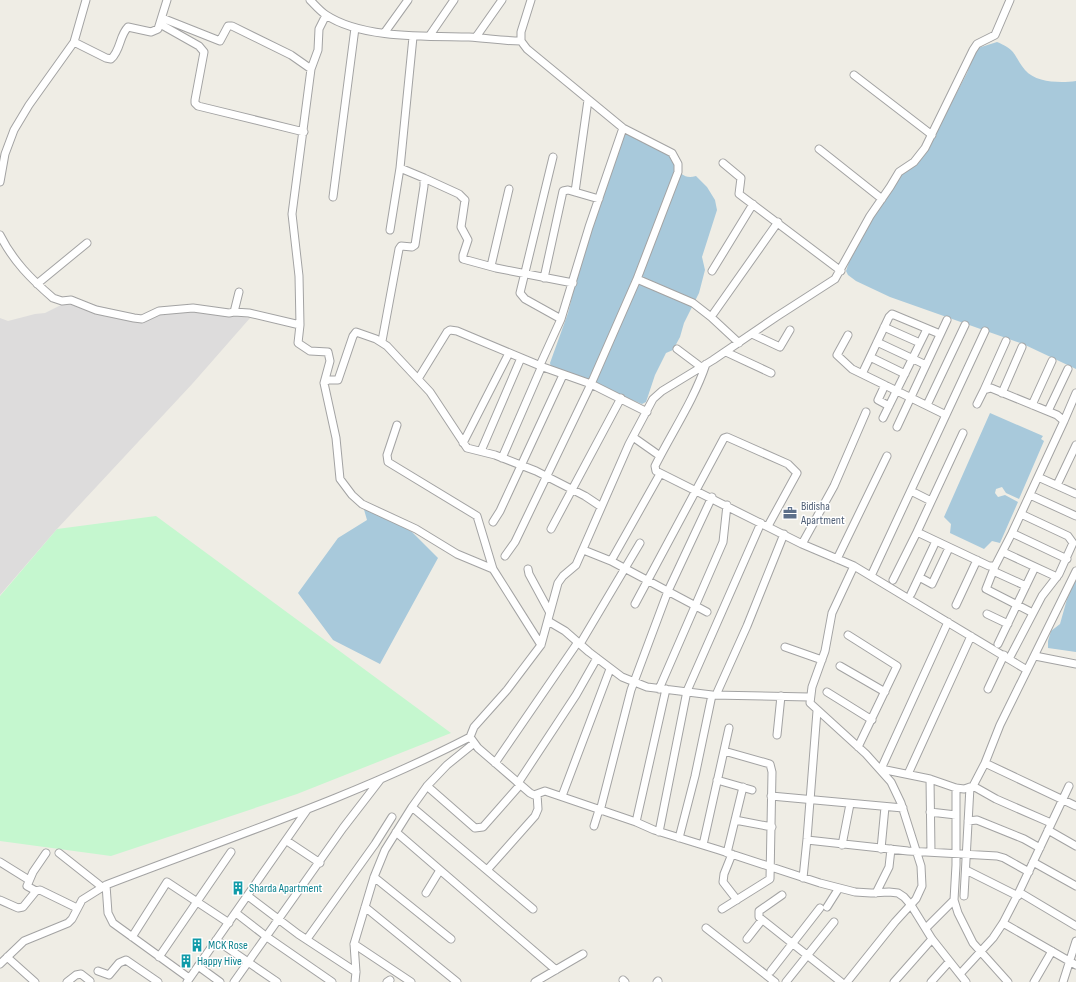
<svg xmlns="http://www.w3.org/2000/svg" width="1076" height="982" font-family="'Sofia Sans Condensed',sans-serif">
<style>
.residential{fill:#dddcdc}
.park{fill:#c5f7cf}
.water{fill:#a8c9db}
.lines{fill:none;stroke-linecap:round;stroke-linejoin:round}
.minor-casing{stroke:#a3a3a3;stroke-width:9}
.minor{stroke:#fff;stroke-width:7}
.labels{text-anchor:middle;stroke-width:3;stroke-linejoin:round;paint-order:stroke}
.service-label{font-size:12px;fill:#4e5e75;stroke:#fff;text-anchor:start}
.culture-label{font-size:12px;fill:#0d838f;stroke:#fff;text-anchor:start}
</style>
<rect width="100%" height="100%" fill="#efede5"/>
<path class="residential" d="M73 299 142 317 185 311 211 312 250 318 193 383 57 529 0 595V318L8 321 35 314 45 313Z"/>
<path class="park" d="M156 516 451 733 297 794 111 856 0 841V596L57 529Z"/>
<path class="water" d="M997 42C1017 50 1013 55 1025 70 1036 83 1061 83 1076 81V369L1023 344 890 297 856 281 848 275 846 271 850 259 869 223 899 176 919 162 935 134 967 73 974 53 978 48Z
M626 131C639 138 655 144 668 153 677 160 677 182 696 176L707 187 715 200 717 210 702 257 705 270 699 293 684 323 680 337 673 350 666 353 655 375 646 402 642 404 551 367 550 363 568 313 581 260Z
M990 413 1043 436 1041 439 1044 441 1019 499 1006 493 1002 487 996 489 995 493 998 497 1005 495 1018 502 1000 543 992 541 984 549 950 533 951 524 944 517Z
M366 505 412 532 438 558 380 664 333 640 298 593 338 538 367 520 363 506Z
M1076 579V652L1048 648V641L1051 631 1060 624 1067 599Z"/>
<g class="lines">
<g class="minor-casing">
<path id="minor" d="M310 0C315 5 320 11 326 15 362 39 427 36 469 37 487 38 502 41 521 41
M162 18 220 41 228 26H232L291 55 311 69 292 214 299 276 300 325 298 343 310 351 328 352 330 361 324 383
M160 24 199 46 204 52 195 100V103L198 106 304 132
M385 32 408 0
M430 35 454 0
M476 37 502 0
M74 42 106 58 111 59C121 50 119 36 128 27L151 32 158 29 167 0
M311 69 318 50 319 29 326 15
M854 75 932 135
M819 149 882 199
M553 157 520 293 525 299 561 319
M723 163 741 178 739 194 841 271
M424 178 459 194 465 200 461 227 468 240 463 255V259L496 268 573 283
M0 182 5 154 14 130 29 105 74 42 86 0
M575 192 588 100
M333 197 355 28
M390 230 400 168 413 37
M0 235C13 261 31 279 53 298L62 301 71 300 96 310 134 318 142 319 159 311 193 308 229 313 234 312 239 292
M491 266 509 189
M712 271 753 204
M544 278 563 191 568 190 599 199
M637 279 693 303 711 317 739 343
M37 284 87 243
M234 312 249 313 300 325
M711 317 778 222
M884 327 920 343
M752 334 780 347 790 330
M848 335 837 355 852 369 946 415
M382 341 399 249 401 246 412 247 415 245 424 186V178L400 168
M877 342 926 365
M677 349 701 367
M726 352 771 373
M870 357 905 374
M706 364C694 400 672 432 655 466L656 471 802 544 854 566 1027 670
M540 365 561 319 589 227 623 128
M862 374 889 317 892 314 940 334
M418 379 447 332 450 330 457 331 543 367
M885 385 878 400 889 406
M984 390 1006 341
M1002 393 1022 347
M927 405 965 325
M1032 405 1052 361
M1048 411 1068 369
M883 418 927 329
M1064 421 1076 393
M397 425 387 455 388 462 477 516 493 569 541 645
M897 427 947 320
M963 433 917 532 989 566H995L1012 533 1064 421 1057 415 991 388 984 390 977 404
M633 437 660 456
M463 443 509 353
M481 451 521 358
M502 458 541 368 543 367 591 384 647 412
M1038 477 1076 494
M1057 485 1076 445
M911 491 931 501
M1030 495 1076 516
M493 522 500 511 563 375
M551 529 621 398
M1012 533 1067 559
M802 544 834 486 866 412
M586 551 611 561 707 612
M1003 552 1057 577
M505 556 515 542 591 384 637 279 678 172V164L672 153 623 128 527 49 521 41V32L531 0
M837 559 887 456
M611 561 660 474
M995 566 986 589 1033 613
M493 569 457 554 416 529 362 504 352 495 340 479 336 438 324 383 328 380H338L353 336 356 332 376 339 387 346 430 392 467 448 495 455 536 471 585 496 600 506
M528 569 529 574 549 611
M993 571 1026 586
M871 576 985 331
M919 577 932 584 949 548
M893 580 917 532
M911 594 936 541
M635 604 724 438 727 437 788 464 797 473 768 526
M956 605 977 560
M987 614 1008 624
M548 621 565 631 589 652 622 677 647 687 712 695 809 697
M948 622 881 769 930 779 956 788 964 789 973 786 985 763 1000 725 1076 571
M848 635 897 666 858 747
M580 644 640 543
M998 644 1035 567
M785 647 822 660
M1035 656 1076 664
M1009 659 1042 596 1059 574 1073 543 1068 536 1021 514
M840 666 885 692
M659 689 723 542 727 505
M988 689 1004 655
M827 692 872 720
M716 695 747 626 784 534
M777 735 781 696
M495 763 578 642
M985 763 1076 806
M908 774 971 636
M930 779 931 852
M717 780 752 790
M518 783 576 695 597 658
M427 786 475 828 483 827 520 785
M973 786 996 799 1051 823
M956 788V865L954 900 958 913 973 943 1008 982
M562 796 610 669
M771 796 903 808
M412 807 533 909
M600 811 631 690 668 591 712 497
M930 812 956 815
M735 820 772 827
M968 821 977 820 1024 839 1040 848
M636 822 666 689
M594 826 599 810
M1048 830 1076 846
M396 832 556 970
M659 832 687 691 761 523
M679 838 695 776 712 695
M807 840 908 851 997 856 1004 858 1029 872
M287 841 320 863
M703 845 729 728
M842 845 850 804
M881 849 885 807
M59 853 102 887
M727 853 743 787
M732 854 724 874 723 882 737 900
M0 862 29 880
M1033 862 1076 886
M487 870 535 816 538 809 537 794
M966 870 1018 896
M374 877 451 939
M803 878 807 839 817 711
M106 885 108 913 113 923 189 978
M36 891 27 886 33 872 46 853
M1019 892 1076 926
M426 893 440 870
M876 893 889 867 891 849
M782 895 759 911V917L841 982
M248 896 298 934 356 972
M964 896 970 787
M0 900 18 908 23 907 36 891 40 890 77 908
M365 907 457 982
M827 907 839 888
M722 909 770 879 772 772 770 764 724 751
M236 913 267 937 332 982
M1003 923 1076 965
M706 928 775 982
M926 928 954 900
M132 937 167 882 229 923
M307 939 375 844 392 817
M747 939 762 920
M216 940 277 982
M354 944 411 982
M7 957 35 982
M159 957 231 852
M0 964 24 941 68 923 72 919 82 900 106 885C228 838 354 797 470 737
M198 966 220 982
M98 971 109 975 119 963 126 960 158 982
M771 971 820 908
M960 974 993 938 1003 923 1019 892 1069 786
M623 980 625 982
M67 982 76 975 81 974 90 981
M187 982 307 810
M234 982 343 828 380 780
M355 982 356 972 354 944 374 877 385 850 412 807 427 786 447 765 473 744
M387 982 390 980
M535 982 583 954
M657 982 658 981
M786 982 834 922
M847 982 895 922 916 899 922 886 921 866 901 803 891 782 866 754 810 703 812 687 825 651 832 613 854 566
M894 982 932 939
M931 982 949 962
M966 982 932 939 911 905 904 897 898 893 889 892 871 893 855 892 820 883 719 850 654 830 636 822 545 791 534 795 530 793 478 748 470 737 474 727 507 690 541 645 558 583 563 576 576 565 629 444 653 399 662 391 713 360 776 317 835 279 870 216 890 187 899 172 914 162 925 148 973 50 977 44 995 35 1010 0
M1034 982 1052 951
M1063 982 1076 941"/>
</g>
<use href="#minor" class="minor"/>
</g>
<defs>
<g id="office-bare" transform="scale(1.08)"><path d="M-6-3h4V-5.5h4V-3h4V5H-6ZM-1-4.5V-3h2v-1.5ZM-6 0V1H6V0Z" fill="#5c6f8a" stroke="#fff" stroke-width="2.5" paint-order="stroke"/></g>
<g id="building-bare" transform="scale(1.08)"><path d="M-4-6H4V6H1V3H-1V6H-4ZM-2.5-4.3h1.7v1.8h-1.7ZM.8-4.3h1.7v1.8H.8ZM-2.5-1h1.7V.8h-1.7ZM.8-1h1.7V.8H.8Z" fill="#0f9aa8" stroke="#fff" stroke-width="2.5" paint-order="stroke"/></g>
</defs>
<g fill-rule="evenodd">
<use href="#office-bare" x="790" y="513"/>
<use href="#building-bare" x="238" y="888"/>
<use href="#building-bare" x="197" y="945"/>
<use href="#building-bare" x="186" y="961"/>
</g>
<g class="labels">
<g class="service-label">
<text x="801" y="510">Bidisha<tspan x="801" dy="14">Apartment</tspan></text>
</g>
<g class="culture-label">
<text x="249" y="892">Sharda Apartment</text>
<text x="208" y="949">MCK Rose</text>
<text x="197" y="965">Happy Hive</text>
</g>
</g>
</svg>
